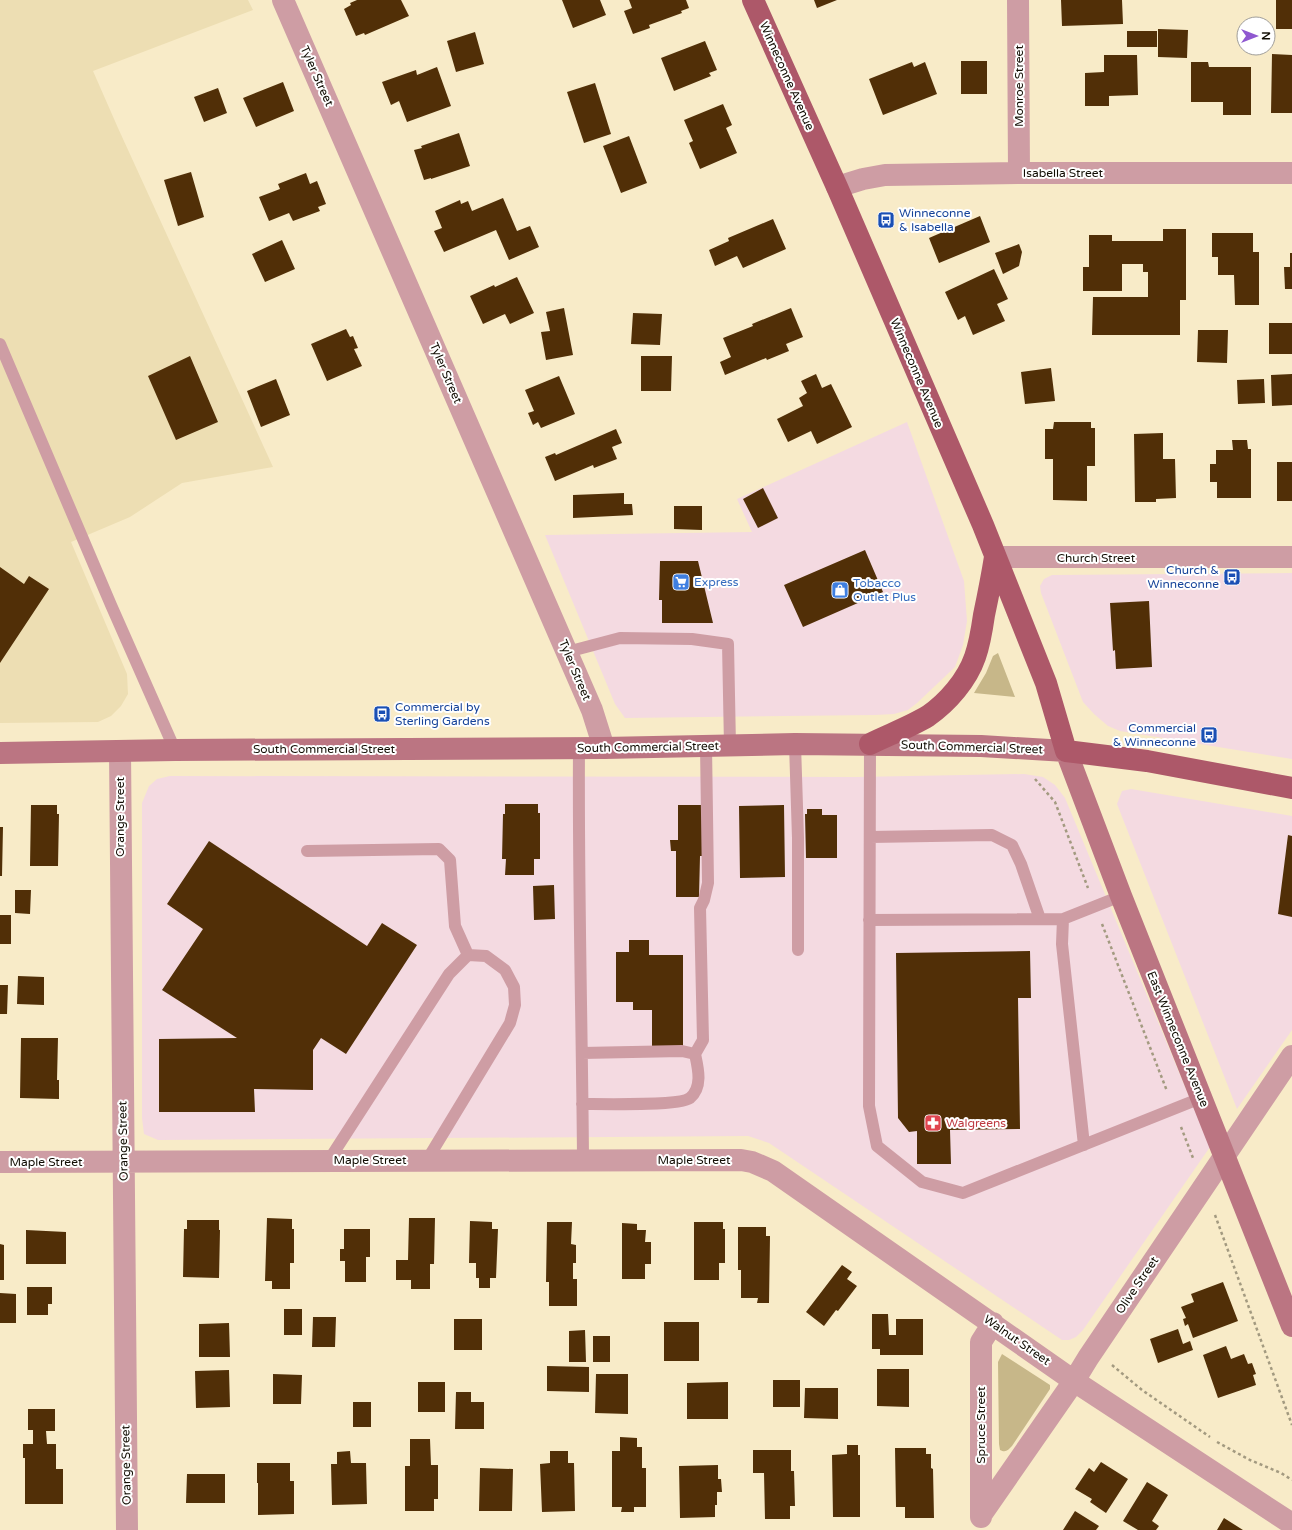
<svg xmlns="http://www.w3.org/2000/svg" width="1292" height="1530" font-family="'Varela Round',sans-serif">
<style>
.commercial{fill:#f4dae1}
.built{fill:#eddeb3}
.green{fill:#c7b789}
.building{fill:#512f07}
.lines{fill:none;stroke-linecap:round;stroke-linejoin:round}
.path{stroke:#a39a80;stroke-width:2.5;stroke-dasharray:3 3;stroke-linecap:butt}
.service{stroke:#ce9da4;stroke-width:12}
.minor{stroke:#ce9da4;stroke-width:22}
.tertiary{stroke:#ce9da4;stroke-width:22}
.secondary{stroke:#bb7582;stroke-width:22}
.primary{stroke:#ad5869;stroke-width:22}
.labels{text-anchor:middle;stroke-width:4;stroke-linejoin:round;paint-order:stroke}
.street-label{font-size:12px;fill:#110d03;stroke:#fff}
.transit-label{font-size:12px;fill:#164399;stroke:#fff;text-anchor:start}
.shop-label{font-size:12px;fill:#366cbe;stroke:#fff;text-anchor:start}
.health-label{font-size:12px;fill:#be3a42;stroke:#fff;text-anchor:start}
</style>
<rect width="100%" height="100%" fill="#f8ebc8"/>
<path class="commercial" d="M907 422 964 581 967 621 963 645 955 667 917 703 908 710 894 714 875 715 625 718 615 704 545 535 752 532 737 499Z
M1292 573V759L1120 731 1108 726 1094 714 1083 702 1041 593 1040 586 1044 579 1052 575Z
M1024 774 1043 777 1055 785 1065 798 1210 1147 1083 1330 1076 1337 1069 1340H1062L769 1143 748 1136 158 1140 144 1134 142 1118V803L149 786 157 779 170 776 856 777Z
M1131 789 1292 816V1030L1237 1109 1117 804 1122 791Z"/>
<path class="built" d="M0 0H248L253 10 93 71 118 128 273 467 182 483 130 517 71 542 127 674 128 694 121 706 111 716 98 722 0 723Z"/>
<path class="green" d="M998 653 1015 697 974 693 986 673 993 656Z
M1002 1354 1050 1385V1389L1012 1446C1008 1450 1006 1453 1000 1450L999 1444 998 1362Z"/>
<path class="building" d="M357 0H401L409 16 365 35 364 33 356 36 344 9 351 5 350 3Z
M562 0H600L606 15 573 28Z
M629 0H686L689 8 681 11 682 13 649 25 650 28 633 34 624 11 632 8Z
M814 0H837L817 8Z
M1061 0H1122L1123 24 1062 26Z
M1276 0H1292V29H1276Z
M1158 29 1188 30 1187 58 1158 57Z
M1127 31H1157V47H1127Z
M475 32 484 64 456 72 447 41Z
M705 41 717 70 709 73 711 76 674 91 661 58Z
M1272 54 1292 55V113H1271Z
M1104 55H1137L1138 95 1109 96V106H1085V73L1104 72Z
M961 61H987V94H961Z
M912 62 914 67 925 62 937 94 883 115 869 79Z
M1191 62H1208L1209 67H1251V115H1223V102H1191Z
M437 67 451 106 407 122 399 101 391 105 382 82 416 70 417 75Z
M283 82 294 111 256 127 243 98Z
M595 83 611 134 584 143 567 92Z
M218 88 227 113 204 122 194 97Z
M723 104 732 125 726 128 737 153 700 169 689 143 693 141 684 120Z
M459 133 470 166 431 179V178L424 180 414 150 422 148 421 146Z
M629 136 647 183 621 193 603 146Z
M191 172 204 217 178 226 164 180Z
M306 173 310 184 317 181 326 204 318 207 320 211 293 221 289 213 269 221 259 197 280 189 278 184Z
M503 198 517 231 530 226 539 247 509 260 496 230 444 252 434 231 442 228 435 211 460 200 461 204 468 201 472 211Z
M980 216 990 242 939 263 929 238Z
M773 219 786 249 743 268 737 256 715 266 709 250 729 241 728 238Z
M1163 229H1186V300H1180V335H1092L1093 297H1148V272H1143V264H1122V291H1083V267H1089V235H1112V241H1163Z
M1212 233H1253V252H1259V305H1235L1234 275H1218V257H1212Z
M282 240 295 269 265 282 252 254Z
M1019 244 1022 252 1019 266 1003 274 995 253Z
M1290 253H1292V289H1285L1284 267H1290Z
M994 269 1008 299 997 304 1005 321 973 335 965 316 958 320 945 292Z
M517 277 534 313 510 324 505 314 483 324 470 296 494 285 495 287Z
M564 308 573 355 546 360 541 332 550 331 546 312Z
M791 308 803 337 786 344 789 351 767 360 766 358 725 375 720 362 731 357 723 338 753 326 752 324Z
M633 313 662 314 660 345 631 344Z
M1269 323H1292V354H1269Z
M346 329 350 337 353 336 358 348 354 349 362 366 327 381 311 344Z
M1198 330H1228L1227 363 1197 362Z
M190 356 218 422 176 440 148 376Z
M641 356H672L671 391H641Z
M1051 368 1055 401 1025 404 1021 372Z
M816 374 822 388 831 384 852 427 817 444 811 431 788 442 777 419 803 406 799 398 807 393 801 381Z
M1292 374V405L1272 406 1271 375Z
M559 376 575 414 541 428 538 422 533 425 528 413 534 411 525 390Z
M276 379 290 415 261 427 247 391Z
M1264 379 1265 403 1238 404 1237 380Z
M1054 422H1091V428H1095V466H1087V501L1053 500V459H1045V429H1053Z
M616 429 622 443 612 447 617 459 594 468 593 465 555 481 545 457 555 453 556 455Z
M1163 433V459H1175L1176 498 1156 499V502H1135L1134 434Z
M1232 440H1247L1248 449H1251V498H1217V482H1210V464H1216V450H1233Z
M1277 462H1292V501H1277Z
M763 488 778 518 758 528 743 499Z
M624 493V504H632L633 515 573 518V495Z
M674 506H702V530L674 529Z
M865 550 883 592 803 627 784 585Z
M660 561H698L713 623H662V600H659Z
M0 567 24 584 29 576 49 589 0 663Z
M1149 601 1152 667 1116 669 1115 650 1113 651 1110 603Z
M505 804H538V813H540V859H534V875H505L506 859H502L503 814H505Z
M31 805H57V814H59L58 866H30Z
M678 805H703L705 856H700L699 897H676V851H671L670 840H678Z
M784 805 785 877 740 878 739 806Z
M807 809H822V815H837V858H806L805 814H807Z
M0 827H3L2 876H0Z
M1288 835 1292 836V917L1278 914Z
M209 841 367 946 382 923 417 945 346 1054 321 1038 313 1050V1090L254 1089 255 1112H159V1039L237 1038 162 990 203 929 167 904Z
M554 885 555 919 534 920 533 886Z
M15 890H31L30 914 15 913Z
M0 915H11V944H0Z
M629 940H649V955H683V1046H652V1010H633V1002H616V952H629Z
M1030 951 1031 998H1018L1020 1129 950 1130 951 1164H917V1131L909 1132 898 1118 896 953Z
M18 976 44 977V1005L17 1004Z
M0 985H8L7 1014H0Z
M21 1038H58L57 1080H59V1099L20 1098Z
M267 1218 292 1219V1229H294V1263H290V1289H272V1281H265Z
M409 1218H435L434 1264H430V1289H411V1280H396V1260H408Z
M187 1220H219V1230H220L219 1278 183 1277 184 1229H187Z
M470 1221 492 1222V1229H498L496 1278H490V1288H479V1278H476V1263H469Z
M547 1222H572L571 1244 576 1245V1263H573V1279H577V1306H549V1282H546Z
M694 1222H723V1229H725V1263H719V1280H694Z
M622 1223 637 1224V1230H646L645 1242H651V1264H645V1279H622Z
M738 1227H766V1236H770L769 1303H757L758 1298H741V1270H738Z
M344 1229H370V1257H366V1282H345V1261H340V1249H344Z
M26 1230 66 1232V1264H26Z
M0 1244 4 1245V1280H0Z
M842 1265 852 1272 847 1279 857 1286 838 1311 836 1310 824 1326 806 1312Z
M1223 1282 1238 1321 1193 1338 1188 1324 1185 1326 1183 1319 1186 1318 1181 1307 1194 1302 1191 1294Z
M27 1287H52V1304H48V1315H27Z
M0 1293 16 1294V1323H0Z
M284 1309H302V1335H284Z
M872 1314H888L889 1335H896V1319H923V1355H880V1349H872Z
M313 1317H336L335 1347H312Z
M454 1319H482V1350H454Z
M664 1322H699V1361H664Z
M229 1323 230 1357H199V1324Z
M1178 1329 1183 1344 1190 1341 1193 1350 1158 1363 1150 1339Z
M585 1330 586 1362H569V1331Z
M593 1336H610V1362H593Z
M1226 1346 1231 1359 1244 1354 1248 1364 1252 1363 1256 1374 1253 1375 1256 1385 1218 1398 1203 1355Z
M547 1366 589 1367V1392L547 1391Z
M877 1369H909V1407L877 1406Z
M229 1370 230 1407 196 1408 195 1371Z
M273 1374 302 1375 301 1404H273Z
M596 1374H628V1414L595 1413Z
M773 1380H800V1407H773Z
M418 1382H445V1412H418Z
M728 1382V1419H687V1383Z
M805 1388H838V1419L804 1418Z
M456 1392H471V1402H484V1429H455Z
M353 1402H371V1427H353Z
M28 1409H55V1431H46L47 1444H56V1469H63V1504H25V1458H23V1444H33V1430H28Z
M620 1437 637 1438V1447H642V1468H646V1507H634V1512H621L622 1507H612V1451H620Z
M410 1439H430L431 1465H438V1499H434V1511H405V1466H410Z
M847 1445H858V1455H860V1517H833L832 1455 847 1454Z
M895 1448H926V1454H931V1468L933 1469 934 1518H905V1507H896Z
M753 1450H791V1471H794L795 1506H790V1519H765L764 1473H753Z
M350 1451 351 1463H366L367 1504 332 1505 331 1464H337V1452Z
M550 1451H568V1463H574L575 1511 542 1512 540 1464 550 1463Z
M1101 1462 1128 1479 1106 1513 1090 1502 1092 1499 1075 1489 1089 1468 1094 1472Z
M257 1463H290V1481H294V1514L258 1515V1483H257Z
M718 1465V1479H721L722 1492H717V1505H715V1517L680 1518 679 1466Z
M480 1468 513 1469 512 1511H479Z
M187 1474H225V1503H186Z
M1147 1482 1168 1495 1152 1521 1159 1526 1156 1530H1138L1123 1521Z
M1075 1511 1099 1526 1096 1530H1063Z
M1224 1518 1243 1530H1217Z"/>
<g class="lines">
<path class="path" d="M1035 779 1055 802 1088 888
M1102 924 1167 1091
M1181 1127 1193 1158
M1215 1215 1292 1425
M1112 1365 1142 1390 1210 1437
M1217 1442 1250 1460 1281 1473 1292 1480"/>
<path class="service" d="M0 344 111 605 175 750
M567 652 620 638 692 639 728 644 730 746
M795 744 798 838V950
M870 744 869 1106 877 1146 922 1182 963 1193 1201 1098
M579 748C578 885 582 1022 583 1159
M870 837 992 835 1012 845 1021 864 1040 919
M307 851 439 849 450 860 455 926 468 955
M869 920 1063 919
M582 1053 682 1051 695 1054C698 1068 703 1087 690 1098 680 1106 600 1104 582 1104
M695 1054 703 1040 700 908 704 900 708 883 706 746
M1084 1145 1062 944 1063 919 1121 896
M329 1160 449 974 468 955 486 956 505 970 514 987 515 1005 510 1023 427 1160"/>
<path class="minor" d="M283 0 592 710 604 748
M1018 0 1019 173
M837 187 863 179 885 175 1019 173H1292
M120 751 127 1530
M0 1162 741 1160 752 1162 773 1171 1074 1381 1292 1524
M981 1515 1074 1381 1088 1358 1292 1056
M981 1517V1342L993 1323"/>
<path class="tertiary" d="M995 557H1292"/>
<path class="secondary" d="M0 753 175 750 604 748 795 744 981 746 1066 751 1121 896 1292 1326"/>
<path class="primary" d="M753 0 837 187 983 525 1046 683 1066 751 1147 761 1292 788
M870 744C888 735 910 727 928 716 948 702 967 680 975 657 980 643 982 629 984 615 988 596 992 576 995 557"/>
</g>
<defs>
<g id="bus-square" transform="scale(0.9)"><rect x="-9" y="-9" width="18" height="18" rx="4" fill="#1a4fb4" stroke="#fff"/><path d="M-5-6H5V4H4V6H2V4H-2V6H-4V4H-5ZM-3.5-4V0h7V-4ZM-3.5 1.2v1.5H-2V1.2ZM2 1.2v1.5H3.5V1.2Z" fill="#fff"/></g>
<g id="supermarket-square" transform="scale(0.9)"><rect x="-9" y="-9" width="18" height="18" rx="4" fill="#3f7fe0" stroke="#fff"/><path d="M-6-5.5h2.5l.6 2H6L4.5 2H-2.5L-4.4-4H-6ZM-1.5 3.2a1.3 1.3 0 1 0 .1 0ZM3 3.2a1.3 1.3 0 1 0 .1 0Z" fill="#fff"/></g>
<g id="shop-square" transform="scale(0.9)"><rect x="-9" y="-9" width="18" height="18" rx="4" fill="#3f7fe0" stroke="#fff"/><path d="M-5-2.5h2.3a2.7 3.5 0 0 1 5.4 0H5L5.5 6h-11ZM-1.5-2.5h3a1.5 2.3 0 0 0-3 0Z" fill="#fff"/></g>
<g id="pharmacy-square" transform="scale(0.9)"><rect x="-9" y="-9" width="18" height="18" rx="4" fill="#e0444e" stroke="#fff"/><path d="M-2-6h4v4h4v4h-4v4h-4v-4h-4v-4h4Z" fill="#fff"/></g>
</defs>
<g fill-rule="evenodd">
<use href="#bus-square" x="886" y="220"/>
<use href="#bus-square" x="1232" y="577"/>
<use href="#supermarket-square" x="681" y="582"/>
<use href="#shop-square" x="840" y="590"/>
<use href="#bus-square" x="382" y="714"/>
<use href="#bus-square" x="1209" y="735"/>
<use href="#pharmacy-square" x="933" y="1123"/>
</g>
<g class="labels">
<g class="street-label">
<text transform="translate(317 76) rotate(66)" y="4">Tyler Street</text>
<text transform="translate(787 76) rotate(66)" y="4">Winneconne Avenue</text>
<text transform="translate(1019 86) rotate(-90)" y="4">Monroe Street</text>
<text x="1063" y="177">Isabella Street</text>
<text transform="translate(446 373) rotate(67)" y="4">Tyler Street</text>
<text transform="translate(917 373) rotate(67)" y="4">Winneconne Avenue</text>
<text x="1096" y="562">Church Street</text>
<text transform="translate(575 670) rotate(67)" y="4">Tyler Street</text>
<text transform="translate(648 747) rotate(-1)" y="4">South Commercial Street</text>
<text transform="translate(972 747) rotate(2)" y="4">South Commercial Street</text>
<text x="324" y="753">South Commercial Street</text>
<text transform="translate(120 817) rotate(-90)" y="4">Orange Street</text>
<text transform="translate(1178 1039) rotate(68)" y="4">East Winneconne Avenue</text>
<text transform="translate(123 1141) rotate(-91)" y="4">Orange Street</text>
<text x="370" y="1164">Maple Street</text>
<text x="694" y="1164">Maple Street</text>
<text x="46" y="1166">Maple Street</text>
<text transform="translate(1137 1285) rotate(-56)" y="4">Olive Street</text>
<text transform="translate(1017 1340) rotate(35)" y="4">Walnut Street</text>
<text transform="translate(981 1425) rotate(-90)" y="4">Spruce Street</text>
<text transform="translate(126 1465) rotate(-91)" y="4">Orange Street</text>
</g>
<g class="transit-label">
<text x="899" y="217">Winneconne<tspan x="899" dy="14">&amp; Isabella</tspan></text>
<text x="1219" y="574" text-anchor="end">Church &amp;<tspan x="1219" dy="14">Winneconne</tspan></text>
<text x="395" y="711">Commercial by<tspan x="395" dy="14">Sterling Gardens</tspan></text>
<text x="1196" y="732" text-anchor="end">Commercial<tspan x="1196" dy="14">&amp; Winneconne</tspan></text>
</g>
<g class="shop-label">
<text x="694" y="586">Express</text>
<text x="853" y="587">Tobacco<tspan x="853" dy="14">Outlet Plus</tspan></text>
</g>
<g class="health-label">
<text x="946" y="1127">Walgreens</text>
</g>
</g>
<g transform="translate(1256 36) rotate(90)"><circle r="19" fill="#ffffff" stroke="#a09e9a"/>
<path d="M0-3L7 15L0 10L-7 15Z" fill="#8f58d0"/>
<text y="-6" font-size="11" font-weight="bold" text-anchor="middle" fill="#110d03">N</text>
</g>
</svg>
